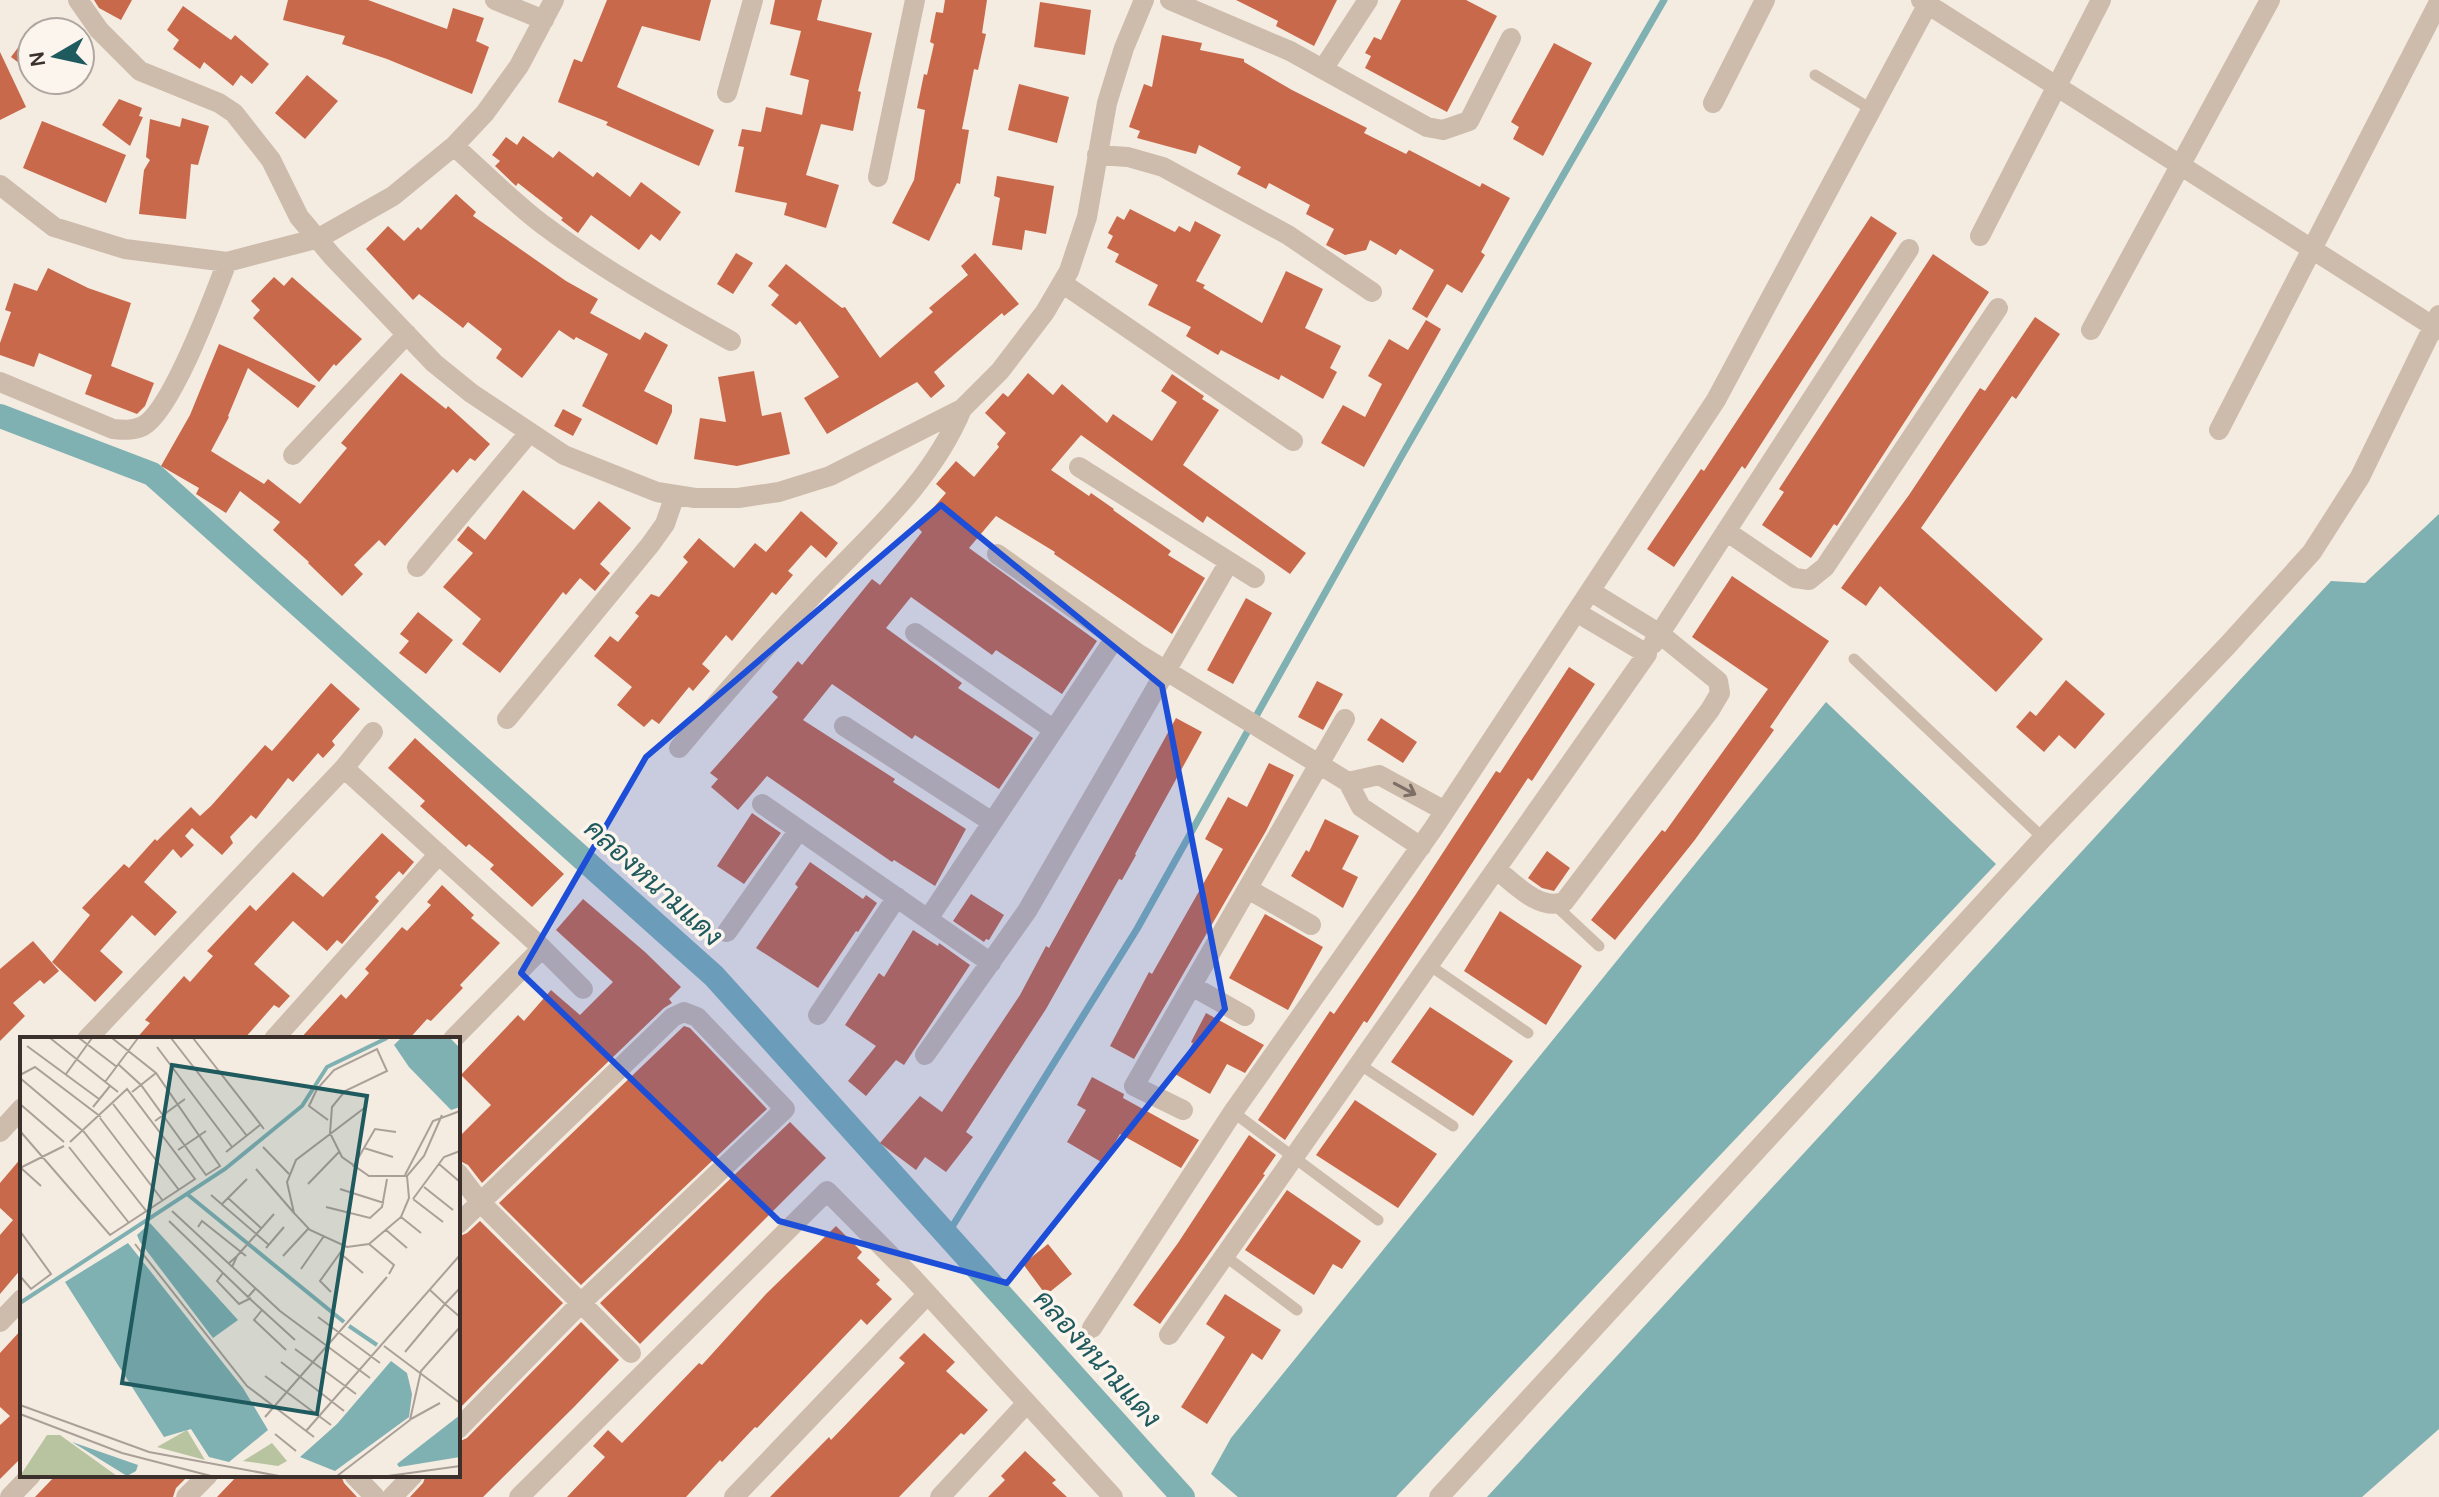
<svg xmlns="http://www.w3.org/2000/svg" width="2439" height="1497" font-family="Karla,Sarabun,sans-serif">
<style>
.water{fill:#7fb0b2}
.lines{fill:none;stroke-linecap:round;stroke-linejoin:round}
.stream{stroke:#7fb0b2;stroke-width:7}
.canal{stroke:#7fb0b2;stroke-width:24}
.building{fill:#c8694b}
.service{stroke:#cdbbac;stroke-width:11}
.minor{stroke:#cdbbac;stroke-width:20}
.oneway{stroke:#7d6f65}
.marked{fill:#1d4ed8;fill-opacity:0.2;stroke:#1d4ed8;stroke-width:6;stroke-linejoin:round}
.labels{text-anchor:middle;stroke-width:7;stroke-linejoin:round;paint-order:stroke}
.water-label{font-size:28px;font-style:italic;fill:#1f5a5e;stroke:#fbf5ee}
.inset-river{fill:none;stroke:#7fb0b2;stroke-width:4}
.inset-road{fill:none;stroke:#aaa098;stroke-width:2}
.view{fill:#1f5a5e;fill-opacity:0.15;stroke:#1f5a5e;stroke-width:4}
.inset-edge{fill:none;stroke:#3b302b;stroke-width:4}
</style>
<rect width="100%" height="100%" fill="#f4ebe1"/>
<path class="water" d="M2439 514V1429L2362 1497H1487L2331 581 2365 583Z
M1826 702 1996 864 1396 1497H1238L1211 1474 1231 1438Z"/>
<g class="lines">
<path class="stream" d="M947 1235 1137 929 1401 457 1664 0"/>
<path class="canal" d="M0 416 152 474 714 976 1183 1497"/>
</g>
<path class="building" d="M94 0H132L121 20 99 8Z
M288 0H368L447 29 453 8 484 18 476 41 489 47 472 94 387 59 342 44 345 36 283 20Z
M607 0H711L700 41 642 26 617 87 714 130 699 166 606 125 608 122 558 102 574 59 582 62Z
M775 0H822L817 20 872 33 858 91 861 92 853 131 821 124 806 175 839 185 826 228 784 215 787 203 735 192 744 147 738 146 742 129 761 132 766 107 802 115 809 80 790 75 801 31 770 24Z
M945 0H987L982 33 986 34 978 70 974 69 962 129 969 130 960 184 957 183 929 241 892 223 914 180 925 110 917 108 924 74 927 75 934 44 930 42 936 12 943 13Z
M1236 0H1337L1314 46 1276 26 1278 21Z
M1401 0H1466L1497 16 1447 112 1365 68 1371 56 1365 53 1374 37 1381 40Z
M1040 2 1091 10 1085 55 1034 47Z
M183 6 231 40 235 35 269 64 252 84 241 75 233 86 204 62 200 69 173 49 179 40 167 30Z
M32 29V73L11 57Z
M1162 35 1202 43 1200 50 1244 59V62L1292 90 1367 128 1364 133 1406 154 1409 150 1480 187 1482 183 1510 198 1481 252 1485 255 1462 293 1447 284 1427 318 1412 309 1434 270 1400 249 1396 255 1370 240 1366 250 1345 255 1326 245 1334 229 1306 214 1310 205 1269 183 1266 189 1237 174 1241 167 1199 145 1196 154 1137 138 1140 131 1129 127 1144 84 1152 87Z
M1554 43 1592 63 1543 156 1513 139 1519 127 1511 122Z
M0 52 26 107 0 120Z
M307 75 338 101 305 139 275 113Z
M1019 84 1069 97 1057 143 1008 130Z
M119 99 142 108 139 116 143 117 130 146 102 125Z
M182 118 209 126 198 165 191 164 186 219 139 214 144 170 150 160 146 157 150 119 180 127Z
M42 121 126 155 106 203 23 168Z
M523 136 553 158 559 151 593 177 597 172 630 197 641 182 681 212 660 241 651 234 639 250 591 215 578 233 561 220 563 218 518 183 516 186 495 166 500 161 492 155 506 137 517 145Z
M997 176 1054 186 1046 234 1025 230 1022 250 992 245 1000 198 994 196Z
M456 194 476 212 473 216 566 281 598 299 590 313 640 340 645 332 668 345 644 391 672 405V412L657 445 582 406 608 354 576 337 574 340 559 330 522 378 496 358 502 349 468 322 463 328 419 294 413 300 366 249 388 226 404 241 418 227 421 230Z
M1130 209 1175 232 1179 226 1190 232 1195 221 1221 235 1196 281 1205 285 1203 288 1262 323 1286 271 1323 289 1305 328 1341 346 1330 368 1337 372 1323 399 1281 375 1279 380 1221 350 1218 355 1186 336 1191 327 1148 305 1158 285 1115 262 1119 254 1107 248 1113 236 1108 233 1117 216 1124 220Z
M1871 216 1897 233 1745 469 1742 466 1674 567 1647 549 1701 469 1704 471Z
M736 253 753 263 733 294 717 284Z
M975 253 1019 304 1004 316 1002 313 934 372 945 386 931 398 917 382 827 434 804 398 839 377 800 321 796 325 771 305 779 295 768 286 786 264 842 308 845 307 880 358 933 312 929 308 968 275 961 266Z
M1933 254 1989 292 1837 526 1834 524 1811 558 1762 525 1784 492 1779 489Z
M48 268 88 288 131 303 111 366 154 383 145 406 137 414 85 394 92 375 39 353 34 367 0 355V343L11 312 5 310 14 283 37 291Z
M274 277 284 286 292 277 362 339 336 366 334 364 319 382 253 318 260 310 251 301Z
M2035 317 2060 334 2016 399 2012 396 1921 528 2043 639 1996 692 1880 586 1866 606 1841 588 1909 495 1980 388 1985 391Z
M1426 320 1441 329 1364 467 1321 443 1343 405 1365 417 1382 384 1368 376 1389 339 1408 350Z
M219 344 316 386 298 408 248 368 228 416 229 417 211 451 264 484 268 479 300 504 347 448 341 443 401 373 446 409 448 406 490 444 475 461 470 458 457 473 453 469 385 546 379 540 354 565 363 574 342 596 308 563 309 562 273 530 280 522 240 491 226 513 196 494 199 488 161 466 190 415Z
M754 371 762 416 781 412 790 454 737 466 694 459 700 418 726 422 718 377Z
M1028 373 1053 395 1062 384 1107 423 1113 414 1152 441 1177 402 1161 391 1172 374 1204 396 1202 399 1219 410 1183 465 1306 553 1290 574 1207 516 1203 523 1081 435 1051 470 1089 496 1091 493 1114 509 1113 510 1171 551 1168 555 1205 578 1172 634 1054 554 1055 552 996 516 969 548 1097 641 1062 694 996 650 992 655 911 597 886 628 962 683 958 688 1033 738 999 789 915 735 912 739 832 684 803 720 895 779 893 782 966 829 935 886 894 860 892 862 767 776 738 810 711 787 718 779 710 773 778 697 772 692 798 661 802 665 872 579 880 585 922 532 917 527 946 493 936 484 956 461 974 477 999 447 997 444 1006 433 985 413 1003 393 1008 397Z
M563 409 582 419 573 436 554 426Z
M523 490 574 530 599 501 631 528 600 564 610 573 595 591 580 578 566 595 563 592 500 673 462 644 481 619 443 587 473 553 457 540 468 526 485 540Z
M801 511 838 543 826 558 811 545 788 571 793 575 776 595 772 592 732 641 726 635 702 664 710 671 693 691 689 687 659 724 652 719 644 727 617 705 632 687 594 656 610 636 618 642 639 616 635 613 651 594 659 597 688 562 683 557 699 538 734 568 755 543 766 552Z
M1732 576 1829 641 1770 727 1774 730 1694 841 1615 940 1591 920 1662 830 1665 832 1768 689 1692 637Z
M1246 598 1272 613 1233 684 1207 670Z
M418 612 453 640 426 674 399 653 409 641 400 634Z
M1569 667 1595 684 1532 781 1528 778 1367 1023 1364 1021 1285 1140 1258 1120 1330 1011 1334 1014 1416 894 1496 771 1500 773Z
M2066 680 2105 714 2075 749 2059 735 2044 752 2016 727 2030 711 2036 716Z
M1317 681 1343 694 1323 730 1298 717Z
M331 683 360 709 332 741 335 745 323 758 318 753 293 782 288 778 256 819 251 815 230 837 233 843 222 855 192 828 185 836 194 845 181 858 173 849 144 882 177 912 155 936 132 915 100 951 123 972 95 1002 52 962 90 915 82 908 124 864 129 868 155 839 157 841 191 807 200 816 211 806 265 745 272 751Z
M1176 718 1202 732 1135 854 1136 855 1122 880 1119 879 1046 1009 966 1132 973 1137 946 1172 925 1157 916 1170 880 1143 920 1096 942 1112 1020 995 1046 946 1049 948Z
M1381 718 1417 742 1403 763 1367 740Z
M415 738 564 874 532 907 490 869 494 865 469 844 466 847 420 806 425 801 388 768Z
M1269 763 1294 775 1266 831 1134 1059 1110 1046 1149 972 1152 974 1223 849 1205 839 1228 797 1247 807Z
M752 813 781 833 744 884 717 866Z
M1325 819 1359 836 1342 869 1358 877 1343 908 1291 876 1306 850 1309 852Z
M382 833 414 862 403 875 399 871 375 897 379 901 342 944 337 940 327 951 293 921 254 964 290 996 279 1008 274 1005 244 1039H136L150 1023 145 1020 184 976 190 982 213 956 207 951 250 905 256 911 293 872 323 897Z
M1547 851 1570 868 1554 891 1542 888 1528 878Z
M810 862 863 899 866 895 877 903 858 932 856 931 818 988 756 948 798 887 795 884Z
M442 885 474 915 471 918 500 943 460 985 463 988 431 1021 427 1019 409 1039H300L341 994 346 999 369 973 365 969 402 927 407 931 431 905 427 902Z
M971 894 1004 915 989 940 986 939 984 942 953 921Z
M583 899 645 952 681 987 669 999 672 1003 664 1008 482 1183 468 1165 458 1160V1138L491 1105 461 1075 518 1015 524 1021 551 990 580 1015 613 982 556 930Z
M1500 911 1582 966 1546 1025 1464 971Z
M1265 914 1323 947 1288 1010 1229 978Z
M913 930 938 946 939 943 970 965 904 1065 896 1060 866 1096 848 1081 876 1046 845 1025 879 973 884 977Z
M33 941 59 971 44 984 40 980 13 1003 25 1016 0 1041V969Z
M1430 1007 1513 1061 1473 1116 1391 1062Z
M1206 1013 1264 1045 1245 1073 1227 1064 1210 1094 1175 1074 1193 1043 1191 1042Z
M684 1026 690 1028 767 1109 581 1285 499 1203Z
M1092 1077 1124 1094 1123 1098 1199 1140 1181 1168 1120 1134 1103 1163 1067 1142 1086 1110 1077 1105Z
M1355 1100 1437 1154 1398 1208 1316 1155Z
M790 1122 826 1158 640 1344 600 1303Z
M1249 1135 1276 1155 1263 1174 1265 1175 1160 1324 1133 1305 1178 1243Z
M22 1157V1268L0 1294V1235L13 1220 0 1208V1183Z
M1287 1190 1361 1241 1342 1269 1333 1264 1314 1295 1245 1250Z
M480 1221 563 1303 458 1410V1237L467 1233Z
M836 1226 862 1252 857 1258 880 1280 876 1284 892 1299 867 1325 861 1319 757 1428 755 1427 722 1462 720 1460 686 1497H567L605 1457 593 1446 608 1430 622 1443 699 1363 702 1365 766 1294Z
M1048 1244 1072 1274 1046 1295 1023 1264Z
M1225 1294 1281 1330 1262 1360 1252 1353 1207 1424 1181 1407 1225 1337 1206 1324Z
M581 1322 619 1360 574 1407 483 1497H410L423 1483 426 1475H458V1442L467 1438Z
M22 1329V1457L0 1479V1425L10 1416 0 1407V1353Z
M924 1333 955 1362 946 1371 988 1410 964 1435 961 1433 899 1497H770L829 1437 831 1440 905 1363 899 1358Z
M1025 1451 1056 1480 1052 1483 1067 1497H988L1005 1480 1001 1476Z
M56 1475H183L186 1478 176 1488 173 1497H35Z
M238 1475H341L344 1483 357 1497H217Z"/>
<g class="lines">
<path class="service" d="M1815 75 1871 109
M1854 659 2043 838
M1555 905 1599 946
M1429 965 1528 1033
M1359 1064 1453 1126
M1233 1112 1378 1220
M1225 1256 1297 1310"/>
<path class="minor" d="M78 0 99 30 140 71 219 103 234 113 271 160 299 217 332 256 434 363 471 393 564 455 657 492 695 498H738L779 492 830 476 962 409 1000 371 1045 312 1069 271 1087 217 1107 103 1124 48 1144 0
M495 0 544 20
M1170 0 1290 51 1427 127 1443 130 1469 121 1511 38
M1921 0 2439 330
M1323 69 1368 0
M727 93 753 0
M1713 103 1765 0
M454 146C483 172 511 200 542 224 602 269 666 305 731 341
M1097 155 1128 157 1163 167 1288 235 1372 292
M878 177 915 0
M0 185 54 227 125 249 227 262 319 238 393 196 454 146 485 113 519 66 554 0
M1980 236 2101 0
M1062 283 1293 441
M2091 330 2270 0
M0 382 113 429C123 430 133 431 143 426 172 410 214 296 227 262
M2219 430 2439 2
M293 455 407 334
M1079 467 1255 578
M1726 531 1795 578 1809 580 1825 567 1998 308
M997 554 1137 653 1348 782
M417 567 529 433
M915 633 1054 730
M1653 644 1909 249
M507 719 650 545 665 524 675 495
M844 726 992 822
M679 748C724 694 770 642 817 591 870 535 932 482 962 409
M344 768 542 948 583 989
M762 804 991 963
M1421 847 1361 807 1348 782 1379 775 1445 811
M1496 869C1515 884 1539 911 1564 902L1710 710 1720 693 1718 681 1660 634 1590 591
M1248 889 1311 925
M928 919 1115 638
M727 932 799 830
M1192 986 1245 1016
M818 1015 897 897
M87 1039 344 768 373 732
M274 1039 439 854
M453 1039 542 948
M925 1055 1027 911 1229 562
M1183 1110 1134 1086 1345 719
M0 1132 22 1108
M458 1173 480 1202 631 1353
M458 1224 673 1017 684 1012 697 1017 785 1109 582 1302 458 1429
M0 1322 22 1299
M1092 1328 1233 1112 1433 829 1716 400 1930 0
M1169 1335 1647 654 1576 612
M354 1475 375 1497
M10 1497 31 1475
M186 1497 208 1475
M392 1497 413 1475
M519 1497 827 1191 912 1277 1113 1497
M734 1497 927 1295
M940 1497 1027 1403
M1439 1497 2043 838 2227 646 2312 552 2360 477 2439 315"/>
</g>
<defs><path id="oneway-shaft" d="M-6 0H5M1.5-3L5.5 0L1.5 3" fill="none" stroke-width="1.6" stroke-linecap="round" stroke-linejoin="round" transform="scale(2)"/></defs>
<use class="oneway" href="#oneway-shaft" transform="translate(1405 789) rotate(28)"/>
<path class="marked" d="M941 505 1162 686 1225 1009 1007 1283 779 1221 521 973 646 757Z"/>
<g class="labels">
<g class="water-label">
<text transform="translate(654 882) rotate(42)" y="10">คลองหนามแดง</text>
<text transform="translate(1098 1358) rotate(48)" y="10">คลองหนามแดง</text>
</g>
</g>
<g transform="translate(20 1037)">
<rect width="440" height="440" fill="#f4ebe1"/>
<path d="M167 393 185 423 137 410ZM27 398H40L97 439H0ZM252 406 267 424 258 429 223 424Z" fill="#b8c4a0"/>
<path d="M381 1H430L440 11V70L431 73 389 30 374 8ZM130 186 218 283 193 301 120 205 117 198ZM108 206 223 351 248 393 209 425 189 420 171 392 144 400 45 245ZM371 324 387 336 392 357 389 380 315 434 280 420 317 387ZM440 378V420L379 430 377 427ZM52 405 118 428 116 434 107 439Z" fill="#7fb0b2"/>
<path class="inset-river" d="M167 157 324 285M0 266 205 132 282 69 307 30 367 1M329 289 357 308"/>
<path class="inset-road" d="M30 1 98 55M59 1 97 30M92 1 136 36 200 129 186 138 121 48 98 27M151 1 227 99M173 1 244 92M7 9 79 62M137 10 212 110M46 37 72 1M0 38 15 30 81 80M0 41 64 95 127 175M85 45 118 1M112 55 136 36M0 67 44 105M93 67 159 153M347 69 276 123 267 145 274 176 290 193 327 210 349 207 381 180 389 161 387 139M73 70 90 49M80 81 143 164M308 83 289 69 297 52 314 33 357 12 367 34 325 54 312 70 310 96 322 120 349 139H387L404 119 422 78M135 84 165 62M0 94 90 198 175 142 107 52 50 105M49 110 109 186M243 110 269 137M344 111 373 120M158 113 186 94M206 115 240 88M419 127 440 145M333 130 355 92 376 95M0 131 44 109M1 131 21 149M236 132 274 176M385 138 413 84 440 74M288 147 319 115M404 150 433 173M320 152 364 166M191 158 249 208M208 161 241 191M393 162 424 120 440 114M393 162 423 185M201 168 227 142M306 170 350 181 362 170 367 142M152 174 260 274 350 341M381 180 401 196M149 184 228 260 235 252M178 190 182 184 226 219M366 193 387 211M0 194 31 237 11 252 0 239M115 207 227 349 294 400M349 207 374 228 369 237M246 211 264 190M320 216 343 236M217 219 254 177M263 219 288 192M208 227 217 219 212 230M281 232 304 199M203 236 197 244 219 267 231 261M440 251 425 267 440 280M311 255 300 244 325 209M229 261 275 303M242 273 234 283 266 313M298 280 360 326M364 309 440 366M275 312 336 357M385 315 425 267 410 253M261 325 324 374M245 339 311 388M0 368 129 415 259 439M0 377 102 416 191 439M245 380 367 240M391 382 420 366M286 394 440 218M255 397 276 414M317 439 390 383 401 334 440 290M368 439 440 429"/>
<path class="view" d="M152 28 347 59 297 377 102 346Z"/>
<rect width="440" height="440" class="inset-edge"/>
</g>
<g transform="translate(56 56) rotate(261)"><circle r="38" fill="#fbf5ee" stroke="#aea6a0" stroke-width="2"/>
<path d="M0-6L14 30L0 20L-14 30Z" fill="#1f5a5e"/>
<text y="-12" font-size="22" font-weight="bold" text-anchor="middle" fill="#3b302b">N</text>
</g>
</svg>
